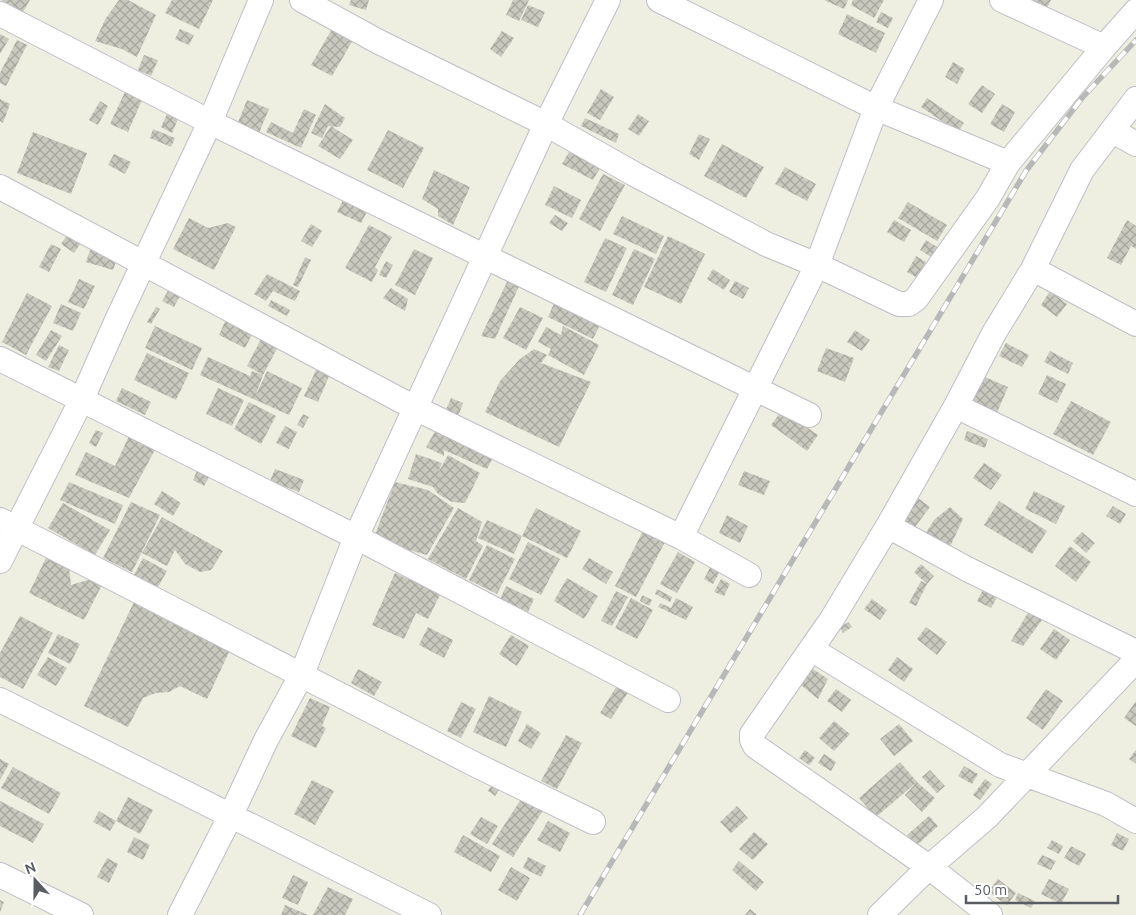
<svg xmlns="http://www.w3.org/2000/svg" width="1136" height="915" font-family="Ubuntu,sans-serif">
<style>
.building{fill:url(#building-cross-hatch)}
.lines{fill:none;stroke-linecap:round;stroke-linejoin:round}
.minor-casing{stroke:#bebfc6;stroke-width:26}
.minor{stroke:#fff;stroke-width:24}
.rail-casing{stroke:#b7b8b8;stroke-width:5.5}
.rail{stroke:#fff;stroke-width:4;stroke-dasharray:11;stroke-linecap:butt}
</style>
<defs>
<pattern id="building-cross-hatch" width="8" height="8" patternUnits="userSpaceOnUse" patternTransform="scale(1.25)"><rect width="8" height="8" fill="#c9c9be"/><path d="M0 0l8 8M0 8l8-8" fill="none" stroke="#a6a69e"/></pattern>
</defs>
<rect width="100%" height="100%" fill="#eeeee1"/>
<path class="building" d="M1 0H30L23 12Z
M119 0H128L156 15 137 57 122 49 95 41 106 18Z
M172 0H213L199 29 165 13Z
M351 0H369L366 10 349 5Z
M513 0H529L519 21 506 15Z
M824 0H848L844 9Z
M853 0H884L874 18 851 5Z
M1032 0H1051L1045 12 1031 5Z
M528 5 545 12 538 27 521 20Z
M881 12 893 18 888 28 876 22Z
M847 14 885 33 876 53 838 34Z
M180 29 194 35 189 45 175 39Z
M332 29 353 40 332 76 311 65Z
M502 31 514 38 501 57 490 49Z
M0 34 9 39 0 54Z
M17 40 27 45 6 86 0 83V73Z
M144 55 158 60 151 76 138 70Z
M953 62 965 69 957 84 945 77Z
M982 85 995 94 982 113 968 104Z
M601 89 614 97 600 120 587 113Z
M125 92 142 100 128 132 110 124Z
M927 98 964 123 958 132 921 107Z
M0 99 10 104 3 123 0 121Z
M247 100 269 109 259 133 237 125Z
M100 101 108 106 98 125 89 120Z
M325 104 345 118 340 127 328 126 322 138 311 133Z
M1002 104 1015 112 1004 132 990 124Z
M304 109 316 115 301 148 266 132 271 122 293 133Z
M167 114 178 119 172 133 161 127Z
M638 114 649 121 639 136 628 129Z
M585 118 619 134 616 143 581 126Z
M331 126 353 140 340 159 318 146Z
M153 129 175 138 171 147 150 138Z
M388 130 424 148 403 188 367 170Z
M33 132 87 153 71 194 17 173Z
M699 134 710 139 699 160 689 154Z
M722 144 764 167 746 198 704 176Z
M569 152 600 168 593 180 562 164Z
M114 154 131 162 125 174 108 165Z
M785 167 816 184 807 201 775 184Z
M434 170 470 187 453 225 438 216V209L422 199Z
M603 174 625 185 600 231 579 219Z
M554 186 581 200 572 218 545 205Z
M344 198 368 210 361 223 337 212Z
M908 202 947 225 937 241 898 218Z
M555 215 568 223 562 231 549 223Z
M622 216 664 236 656 254 613 234Z
M189 218 208 228 228 223 236 227 214 270 173 249Z
M894 220 911 230 904 242 887 232Z
M1127 220 1136 226V249L1131 246 1121 265 1107 258Z
M311 224 322 231 312 247 301 241Z
M369 225 392 237 375 267 378 270 372 282 345 268Z
M68 234 81 243 74 253 61 244Z
M668 236 705 254 681 304 644 287Z
M605 238 627 248 606 292 584 282Z
M926 240 945 252 939 262 920 250Z
M51 244 61 249 49 272 39 267Z
M414 249 433 258 415 295 395 285Z
M634 249 655 259 633 305 612 295Z
M90 250 117 259 113 270 86 262Z
M916 256 926 262 916 277 907 272Z
M305 257 311 260 298 287 293 285Z
M386 261 393 265 386 278 379 275Z
M713 269 730 280 724 290 707 279Z
M267 274 300 291 295 301 273 291 266 301 254 294Z
M509 278 520 284 495 339 481 336Z
M79 279 95 286 84 309 68 302Z
M735 281 749 288 743 299 729 292Z
M391 288 408 299 405 311 383 298Z
M169 289 180 296 174 307 162 301Z
M1050 291 1067 304 1057 317 1041 305Z
M27 293 52 306 26 355 2 342Z
M271 300 290 310 287 316 268 306Z
M555 301 601 323 593 339 548 317Z
M61 304 81 313 73 331 53 323Z
M156 307 160 309 151 324 147 322Z
M520 307 543 318 526 350 503 338Z
M227 317 254 331 245 348 219 335Z
M155 326 202 348 192 370 145 348Z
M563 326 599 345 584 375 548 355 551 349 538 342 546 327 561 335Z
M51 330 62 336 46 361 36 355Z
M855 330 870 340 862 351 847 342Z
M264 333 281 341 263 375 255 397 267 371 302 388 289 415 200 375 208 357 250 376 252 371 263 375 247 366Z
M1006 343 1029 355 1022 367 999 356Z
M59 345 69 350 59 371 48 367Z
M826 348 854 358 845 382 817 371Z
M534 349 547 355 541 363 591 382 559 447 485 412 500 381 519 360Z
M1050 351 1073 363 1068 374 1044 362Z
M147 353 189 373 176 400 134 380Z
M317 368 330 374 318 402 304 396Z
M980 375 1008 387 996 415 968 404Z
M1047 375 1066 384 1057 403 1038 394Z
M122 388 151 402 145 415 116 401Z
M218 388 244 400 232 426 206 414Z
M451 398 463 403 456 422 443 417Z
M1071 401 1111 422 1093 455 1053 434Z
M249 402 276 416 261 444 234 429Z
M782 410 818 435 807 451 771 425Z
M303 414 309 417 303 428 297 425Z
M285 426 297 432 289 449 276 443Z
M437 428 494 456 487 469 444 450V456L426 447Z
M96 430 103 433 96 447 89 443Z
M967 431 988 439 985 448 964 440Z
M129 436 157 446 129 498 75 475 86 452 115 466Z
M416 454 442 463 438 473 448 455 480 473 465 503 452 502 438 494 433 487 408 479Z
M984 463 1002 475 991 490 973 478Z
M275 469 304 480 299 492 270 481Z
M197 471 209 477 204 486 193 480Z
M744 471 770 481 764 495 738 485Z
M69 482 123 505 115 524 60 500Z
M395 482 428 490 454 508 427 555 373 540Z
M162 491 181 503 173 516 154 504Z
M1034 491 1065 506 1056 524 1025 509Z
M918 498 930 507 912 531 900 522Z
M999 501 1047 531 1032 554 984 525Z
M131 502 160 515 132 572 103 558Z
M63 503 110 530 95 555 48 528Z
M1113 506 1126 514 1120 524 1106 516Z
M950 507 963 519 949 549 924 536 934 520Z
M458 508 482 522 476 541 483 546 466 579 428 559Z
M536 508 581 531 567 558 522 536 514 554 478 538 487 520 522 536Z
M727 515 748 526 740 543 719 533Z
M162 517 223 551 211 570 200 572 185 564 175 550 167 566 142 553Z
M643 531 665 542 636 597 615 586Z
M1082 532 1095 543 1086 553 1073 541Z
M528 542 560 559 541 595 509 579Z
M487 545 515 559 497 594 469 580Z
M1070 546 1091 562 1076 582 1055 566Z
M678 552 695 562 677 593 660 584Z
M46 558 69 567 71 585 91 579 102 585 84 620 29 593Z
M143 558 167 571 158 587 134 575Z
M589 558 613 572 606 584 582 569Z
M921 564 934 576 927 584 916 606 909 603 921 581 927 584 914 572Z
M711 566 720 571 713 584 704 579Z
M395 573 428 588 442 591 428 619 416 613 404 639 372 625Z
M567 578 598 596 584 619 554 601Z
M721 579 730 584 724 596 714 592Z
M506 586 534 599 528 612 500 599Z
M985 586 999 594 991 608 977 601Z
M657 589 672 597 670 602 655 594Z
M616 591 628 597 612 626 601 621Z
M642 595 652 600 649 606 640 601Z
M631 598 653 610 637 639 615 628Z
M676 598 693 607 686 620 658 607 660 603 671 608Z
M872 599 887 610 880 620 864 609Z
M134 602 231 648 207 699 180 686 169 692 156 693 143 698 128 727 84 706Z
M1029 611 1042 620 1023 646 1011 641Z
M20 616 53 633 23 689 0 677V653Z
M849 622 852 627 843 633 840 627Z
M428 627 453 640 444 658 419 645Z
M926 627 947 642 937 655 917 639Z
M1054 629 1070 640 1056 660 1040 649Z
M58 634 80 644 70 664 48 653Z
M511 635 529 646 517 666 499 654Z
M48 657 67 668 56 686 37 675Z
M897 657 913 669 904 682 888 670Z
M358 669 382 682 374 696 351 683Z
M813 669 828 679 818 699 801 685Z
M618 684 629 691 611 719 600 713Z
M836 689 851 700 842 712 827 701Z
M1046 689 1063 701 1043 730 1026 718Z
M489 696 522 712 506 747 473 732Z
M310 698 330 707 322 726 326 728 316 748 291 736Z
M1136 701V726L1124 718Z
M461 702 476 709 461 738 447 731Z
M834 721 850 734 834 751 819 738Z
M527 724 541 733 531 749 518 741Z
M899 724 913 741 894 756 880 739Z
M566 735 582 743 557 789 541 781Z
M805 750 815 758 809 765 799 758Z
M1136 750V764L1129 759Z
M824 754 836 762 831 771 818 763Z
M0 759 9 764 0 780Z
M900 762 917 782 876 817 859 798Z
M964 766 978 774 972 784 958 776Z
M13 767 61 793 49 814 1 788Z
M930 770 945 786 937 793 922 777Z
M985 779 992 784 980 800 973 795Z
M312 780 334 791 315 825 294 814Z
M493 782 501 787 495 796 488 791Z
M917 782 935 798 922 812 905 795Z
M523 796 544 809 513 857 492 844Z
M128 797 153 810 140 834 116 821Z
M0 801 44 824 33 843 0 826Z
M737 806 748 818 731 833 720 822Z
M99 811 116 821 110 831 93 822Z
M929 816 938 826 916 846 907 835Z
M481 817 498 826 487 844 470 834Z
M548 821 570 833 560 852 537 840Z
M754 832 768 844 753 860 739 849Z
M1117 833 1129 839 1123 851 1111 845Z
M463 835 500 856 491 872 454 852Z
M134 837 150 845 143 860 127 852Z
M1052 840 1063 846 1059 854 1047 848Z
M1071 846 1086 854 1079 866 1064 858Z
M1042 855 1056 861 1051 870 1037 864Z
M528 857 546 866 541 877 523 868Z
M107 858 118 864 109 883 97 877Z
M739 861 764 882 756 891 732 870Z
M511 867 530 878 517 901 498 890Z
M293 875 308 882 298 905 282 898Z
M998 879 1016 893 1007 905 988 892Z
M1049 879 1069 889 1061 904 1041 894Z
M328 887 353 899 345 915H313Z
M1018 893 1035 901 1031 908 1015 900Z
M0 900 4 902 0 912Z
M285 905 308 915H281Z
M750 909 757 915H745Z"/>
<g class="lines">
<g class="minor-casing">
<path id="minor" d="M302 0 379 42 546 124 636 175 766 244 817 265 899 304H909L916 299 988 198 1008 163 1104 47 1136 11
M659 0 876 108 1008 163
M1002 0 1104 47
M0 14 210 122 809 415
M1113 131 1136 144
M0 187 415 408 681 537 749 575
M1033 269 1136 324
M0 359 356 537 668 700
M956 406 1136 494
M0 520 476 765 593 822
M888 526 967 569 1136 652
M681 537 817 265 876 108 931 0
M0 561 82 399 117 320 210 122 261 0
M811 649 1000 765 1106 804 1136 821
M0 700 429 915
M0 875 81 915
M180 915 231 815 266 740 302 674 356 537 546 124 608 0
M880 915 929 867 987 817 1136 660
M990 915 929 867 755 746 752 740V734L832 619 888 526 956 406 994 333 1033 269 1082 170 1136 99"/>
</g>
<use href="#minor" class="minor"/>
<g class="rail-casing">
<path id="rail" d="M580 915 1026 171 1082 98 1136 40"/>
</g>
<use href="#rail" class="rail"/>
</g>
<g transform="translate(35 880) rotate(339)" stroke="#ffffff" stroke-width="4" paint-order="stroke">
<path d="M0-4L9 19L0 12L-9 19Z" fill="#5a5c64"/>
<text y="-8" font-size="14" font-weight="bold" text-anchor="middle" fill="#5a5c64">N</text>
</g>
<path d="M966 895v8h152v-8" fill="none" stroke="#5a5c64" stroke-width="2.5"/>
<text x="974" y="895" font-size="15" fill="#5a5c64" stroke="#ffffff" stroke-width="4" paint-order="stroke">50 m</text>
</svg>
